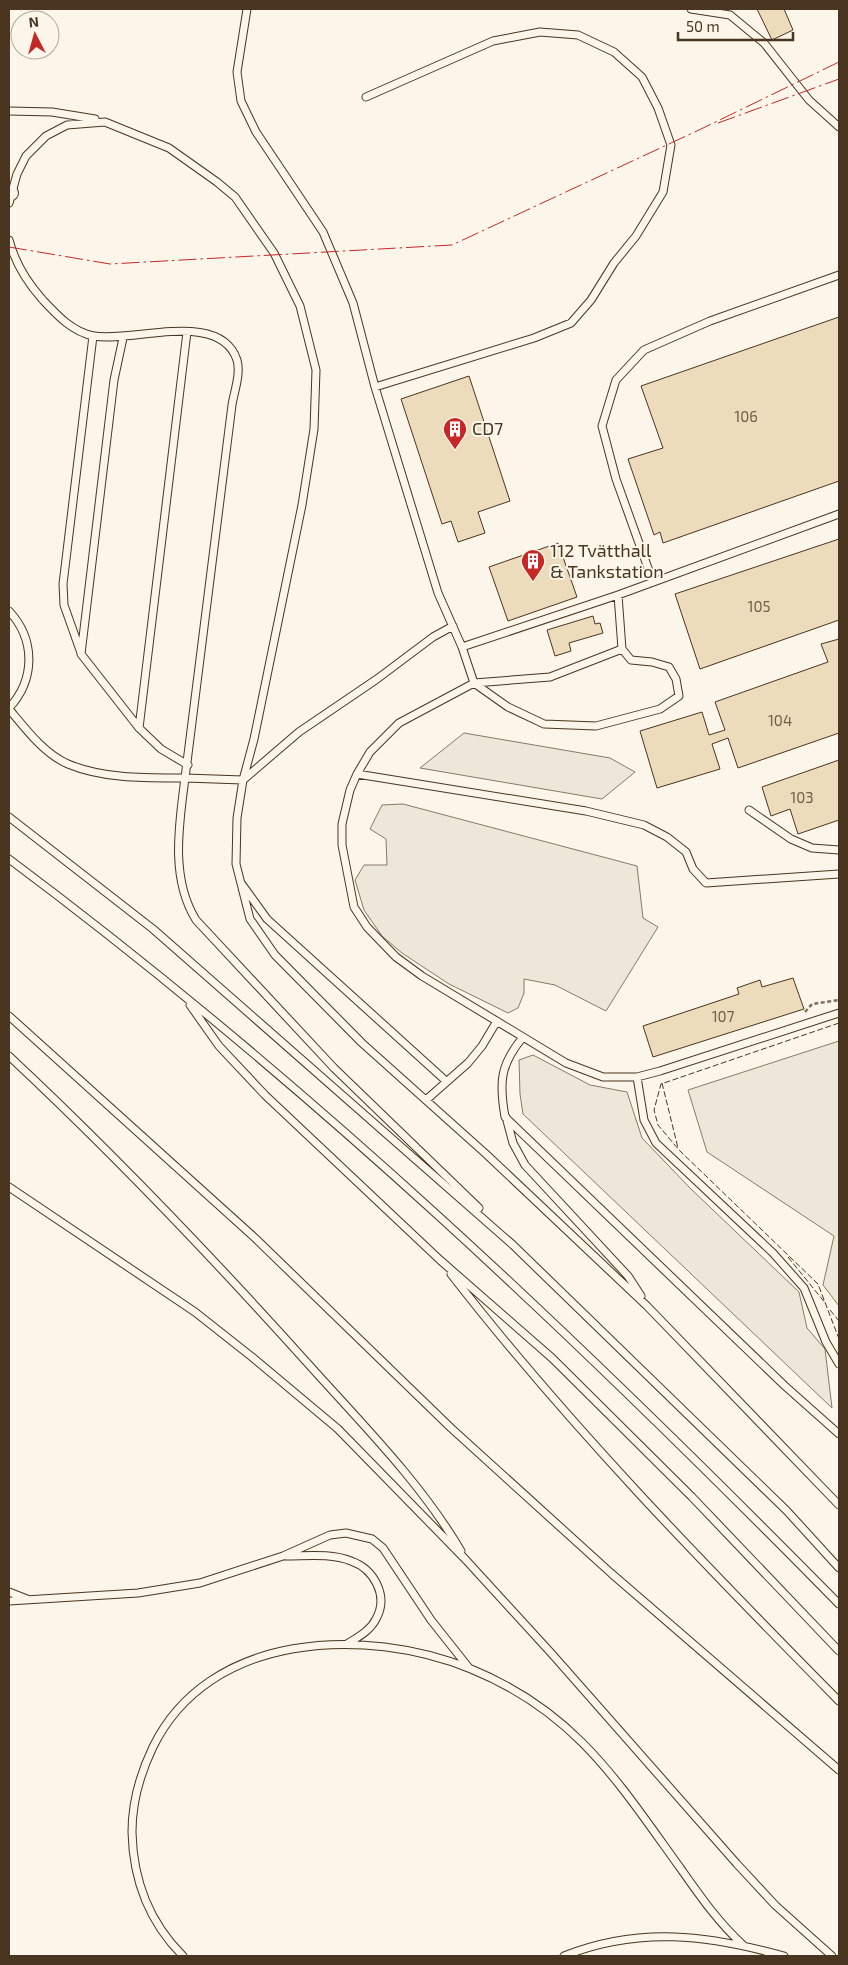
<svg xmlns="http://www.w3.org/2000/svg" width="848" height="1965" font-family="'Exo 2',sans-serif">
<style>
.parking{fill:#ede7d9;stroke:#887966}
.building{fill:#ecdcbc;stroke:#4a3520}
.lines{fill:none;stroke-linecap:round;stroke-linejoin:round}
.service-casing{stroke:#4a3520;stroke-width:9}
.minor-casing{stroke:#4a3520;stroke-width:16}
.path{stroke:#7f6f5c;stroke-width:2.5;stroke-dasharray:4 2.5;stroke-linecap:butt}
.service{stroke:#fbf6e9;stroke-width:7}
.minor{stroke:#fbf6e9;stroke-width:14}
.fence{stroke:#4a3520;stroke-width:1;stroke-dasharray:6 2.5;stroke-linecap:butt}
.power{stroke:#c62828;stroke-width:1;stroke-dasharray:18 4 2.5 4;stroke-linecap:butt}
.labels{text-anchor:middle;stroke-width:4;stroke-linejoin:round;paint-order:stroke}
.number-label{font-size:15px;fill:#725f47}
.poi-label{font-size:18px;fill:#4a3520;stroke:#fbf6e9;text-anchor:start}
</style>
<rect width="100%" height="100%" fill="#fbf6e9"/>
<path class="parking" d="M464 733 610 758 635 772 602 799 420 768Z
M403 804 637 866 643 918 658 927 606 1011 555 985 524 979V993L518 1008 508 1013 449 984 402 953 382 936 364 910 355 880 364 865H387L386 839 370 829 382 805Z
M839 1041V1306L823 1285 834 1236 707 1152 688 1090Z
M533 1055 590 1085 627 1092 642 1138 691 1189 799 1292 807 1328 825 1349 832 1408 523 1114 520 1094 519 1060Z"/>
<path class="building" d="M757 9H784L793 30 772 40Z
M839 317V481L663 543 660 532 654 535 628 459 663 448 641 386Z
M469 376 510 501 478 512 485 533 458 542 451 521 442 524 401 399Z
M839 539V620L700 669 675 594Z
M558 543 577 597 508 621 489 567Z
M593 616 595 624 600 623 603 633 569 643 571 651 555 656 547 630Z
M839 639V733L738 768 728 738 712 744 720 769 657 788 640 731 702 712 709 735 725 730 715 702 828 662 821 644Z
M839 760V820L798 834 790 809 771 816 762 787Z
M793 978 804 1009 653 1057 643 1026 739 994 737 988 760 980 762 987Z"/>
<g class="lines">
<g class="service-casing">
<path id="service" d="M247 9 237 72 241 101 256 132 323 232 353 303 375 387 438 593 462 647 474 683 550 677 622 649
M691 9 730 15 764 43 809 100 839 127
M366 97 493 41 540 32 578 35 614 52 642 77 658 108 671 145 663 192 636 236 614 263 591 300 571 323 534 338 375 387
M9 111 52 112 95 119
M9 203 17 174 26 156 46 136 67 125 105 122 169 148 217 182 235 197 274 253 300 306 316 370 314 429 302 505 254 739 243 780 237 818 236 864 250 919 275 955 362 1043 486 1154 647 1306 839 1505
M9 240C15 263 26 281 42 299 56 314 72 332 94 336 133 343 220 309 237 360 241 374 234 392 232 405L185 778 243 780 299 732 377 679 433 637 453 626
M123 338 114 380 81 654 139 728 161 749 188 765
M653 582 616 479 602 426 616 380 644 350 710 321 839 275
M618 595 839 514
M9 611C36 640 35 680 9 708
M462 647 618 595 622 649 631 660 652 662 669 667 676 679 679 696 660 709 596 726 544 724 508 707 474 683 399 723 370 752 357 774 350 790 342 824V845L354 907 367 927 396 957 422 976 566 1063 603 1077H637L660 1071 839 1013
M81 653 64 605 63 584 93 336
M9 709C25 728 44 754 68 764 104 779 146 778 185 778 179 825 170 878 196 920L334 1068 479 1208
M139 728 187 332
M357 774 586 811 644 825 667 837 686 852 693 869 706 883 839 874
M749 810 791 839 812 848 839 850
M9 817 153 929 513 1245 787 1511 839 1568
M9 859C309 1083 577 1338 839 1604
M241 883 267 919 446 1081
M190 1005 219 1046 265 1095 440 1260 552 1358 692 1497 839 1651
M9 1016 255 1238 451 1428 612 1574 839 1770
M523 1037C500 1065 499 1082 505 1117L785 1386 839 1434
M9 1056C115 1155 214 1259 311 1367 364 1426 421 1483 461 1551
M637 1077 644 1120 656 1143 773 1253 804 1288 826 1342 839 1364
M426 1100 468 1063 482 1046 497 1021
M506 1117 513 1143 525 1165 628 1276 641 1296
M9 1187 195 1312 252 1357 338 1429 466 1560 552 1654 737 1864 775 1905 832 1956
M451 1274C569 1426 704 1564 839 1701
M286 1556C307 1556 331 1553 351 1561 374 1569 389 1596 376 1619 370 1631 358 1637 347 1644
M9 1592 27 1599
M9 1601 138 1593 200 1583 283 1556 330 1535 346 1533 372 1539 383 1548 431 1620 469 1668
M183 1956C149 1922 133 1880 132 1832 132 1802 140 1774 153 1747 209 1632 365 1626 471 1669 576 1712 618 1782 681 1869 700 1896 718 1922 743 1945
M564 1956C639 1926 708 1935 784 1956"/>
</g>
<g class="minor-casing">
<path id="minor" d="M9 193H11"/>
</g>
<path class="path" d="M805 1012 812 1004 839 1000"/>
<use href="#service" class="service"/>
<use href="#minor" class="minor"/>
<path class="fence" d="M839 1023 661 1084 654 1110 658 1125 679 1150 818 1284 839 1339
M662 1083 678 1148
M788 1257 826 1304
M830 1310 839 1321"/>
<path class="power" d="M718 123 839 79
M9 247 110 264 452 245 699 130 839 62"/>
</g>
<defs>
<g id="building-pin" transform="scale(1.25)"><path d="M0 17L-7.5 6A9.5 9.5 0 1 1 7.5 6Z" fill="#c62828" stroke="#fbf6e9"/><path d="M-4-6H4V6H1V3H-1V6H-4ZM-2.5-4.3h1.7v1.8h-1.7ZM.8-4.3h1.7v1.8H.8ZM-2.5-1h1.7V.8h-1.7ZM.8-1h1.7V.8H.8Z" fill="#fff"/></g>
</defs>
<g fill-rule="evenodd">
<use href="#building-pin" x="455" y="429"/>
<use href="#building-pin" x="533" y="561"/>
</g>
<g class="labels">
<g class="number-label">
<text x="746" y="422">106</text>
<text x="759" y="612">105</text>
<text x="780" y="726">104</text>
<text x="802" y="803">103</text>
<text x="723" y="1022">107</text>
</g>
<g class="poi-label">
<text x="472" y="435">CD7</text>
<text x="550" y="557">112 Tvätthall<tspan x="550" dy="21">&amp; Tankstation</tspan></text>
</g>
</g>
<rect width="848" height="1965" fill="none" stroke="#4a3520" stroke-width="20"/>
<g transform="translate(35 35) rotate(354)"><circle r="24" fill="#fbf6e9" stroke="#b4a999"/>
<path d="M0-4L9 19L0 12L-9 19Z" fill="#c62828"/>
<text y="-8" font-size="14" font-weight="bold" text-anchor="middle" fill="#4a3520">N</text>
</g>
<path d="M678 32v8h115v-8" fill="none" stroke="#4a3520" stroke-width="2.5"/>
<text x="686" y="32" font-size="15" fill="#4a3520" stroke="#fbf6e9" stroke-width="4" paint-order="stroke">50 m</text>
</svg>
